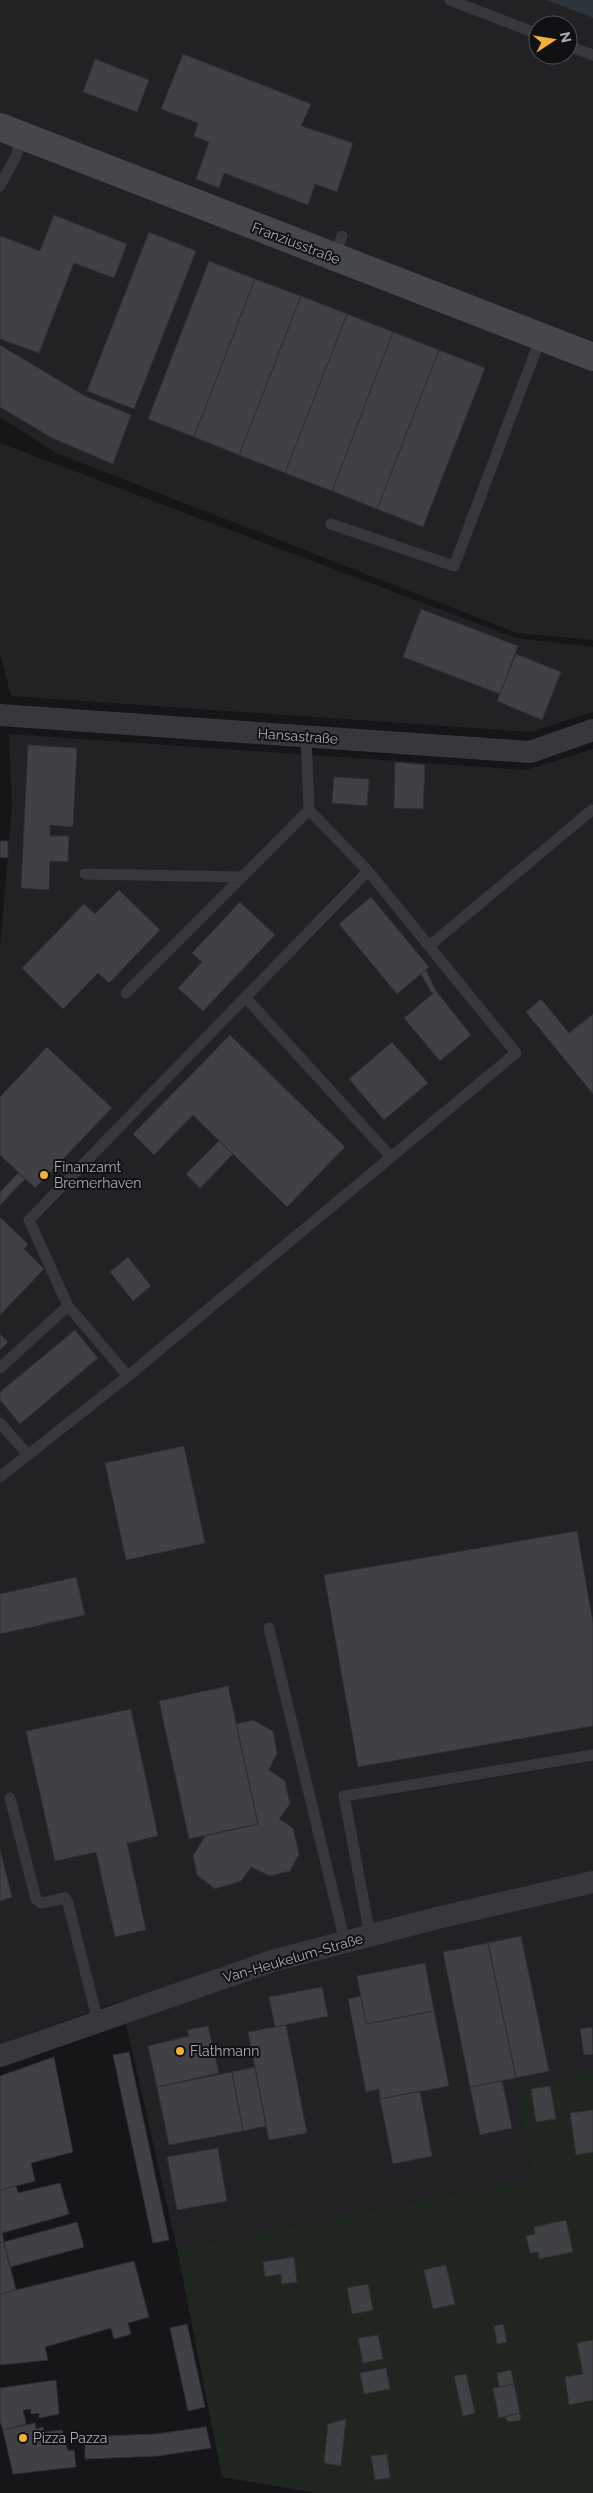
<svg xmlns="http://www.w3.org/2000/svg" width="593" height="2493" font-family="Raleway,sans-serif">
<style>
.built{fill:#222225;fill-rule:evenodd}
.green{fill:#1e261f}
.water{fill:#2c353c}
.building{fill:#404145;stroke:#303034}
.lines{fill:none;stroke-linecap:round;stroke-linejoin:round}
.service{stroke:#37383d;stroke-width:11}
.minor{stroke:#37383d;stroke-width:22}
.secondary{stroke:#45474d;stroke-width:28}
.poi-dot{fill:#f2b134;stroke:#111113;stroke-width:2}
.labels{text-anchor:middle;stroke-width:4;stroke-linejoin:round;paint-order:stroke}
.street-label{font-size:14px;fill:#a8adb8;stroke:#111113}
.poi-label{font-size:14px;fill:#a8adb8;stroke:#111113;text-anchor:start}
</style>
<rect width="100%" height="100%" fill="#161618"/>
<path class="built" d="M0 0H547L593 18V640L517 633 56 453 0 417ZM538 25H568V55H538Z
M0 443 516 638 593 647V712L531 732 11 696 0 653Z
M9 734 526 770 593 749V2070L514 2088 532 2178 177 2249 121 2001 0 2044V949L12 805Z"/>
<path class="green" d="M593 2070V2493H317L222 2477 177 2249 532 2178 514 2088Z"/>
<path class="water" d="M547 0H593V18Z"/>
<path class="building" d="M183 54 311 104 301 126 353 143 337 192 315 184 308 205 224 173 219 188 196 179 209 142 194 136 198 123 161 109Z
M95 59 149 80 137 112 83 92Z
M54 215 127 244 114 278 74 263 39 353 0 339V238L1 236 40 251Z
M149 232 196 251 134 409 87 391Z
M209 261 255 279 194 437 148 419Z
M255 279 301 296 239 455 194 437Z
M301 296 347 314 285 473 239 455Z
M347 314 393 332 332 491 285 473Z
M393 332 439 350 377 509 332 491Z
M0 345 85 396 131 415 113 464 52 438 0 407Z
M439 350 485 368 423 527 377 509Z
M421 609 518 646 500 694 403 657Z
M516 654 561 672 542 720 497 701Z
M28 745 77 748 73 827 50 825V836H69L68 862 50 861 49 890 21 888Z
M395 762 425 765 423 809 394 808Z
M334 777 369 779 367 806 332 803Z
M0 841H8V858L0 857Z
M119 890 160 930 109 983 98 973 63 1009 22 968 84 904 95 914Z
M371 897 429 967 397 994 339 924Z
M240 902 275 935 203 1011 178 988 202 962 192 953Z
M426 970 436 991 432 994 421 974Z
M436 991 471 1035 440 1061 404 1018Z
M541 999 569 1033 593 1014V1094L526 1012Z
M230 1035 345 1147 287 1207 193 1115 154 1155 133 1134Z
M392 1042 428 1083 384 1120 349 1079Z
M47 1047 112 1108 35 1188 0 1155V1097Z
M219 1141 233 1154 200 1188 186 1174Z
M18 1173 25 1179 0 1205V1192Z
M0 1217 28 1244 24 1249 44 1269 0 1315Z
M128 1257 151 1286 133 1301 110 1272Z
M75 1330 98 1358 20 1424 0 1400V1392Z
M0 1334 8 1342 0 1350Z
M184 1446 205 1543 126 1560 105 1463Z
M577 1531 593 1623V1726L358 1767 324 1575Z
M76 1577 85 1615 0 1634V1594Z
M228 1686 258 1824 189 1839 159 1701Z
M131 1709 158 1836 127 1843 146 1930 115 1937 96 1852 55 1861 26 1731Z
M253 1720 273 1731 277 1753 269 1770 285 1781 290 1804 279 1819 293 1828 299 1854 290 1871 270 1876 251 1867 241 1881 215 1889 197 1875 193 1856 205 1836 258 1824 236 1724Z
M0 1850 12 1897 0 1901Z
M521 1936 549 2071 516 2078 488 1943Z
M488 1943 516 2078 470 2087 443 1952Z
M425 1963 434 2011 366 2024 357 1976Z
M322 1987 328 2016 275 2027 269 1997Z
M361 1996 366 2024 434 2011 449 2086 380 2099 379 2089 366 2092 348 1999Z
M286 2025 307 2133 269 2140 248 2032Z
M208 2026 219 2073 157 2087 148 2046 189 2036 187 2030Z
M592 2027 593 2054 584 2055 580 2029Z
M129 2052 169 2240 153 2243 113 2055Z
M54 2057 73 2152 31 2163 35 2181 0 2190V2076Z
M255 2067 266 2126 243 2131 232 2072Z
M232 2072 243 2131 169 2145 157 2087Z
M502 2081 512 2128 480 2135 470 2087Z
M550 2086 556 2119 536 2122 531 2089Z
M420 2091 432 2156 393 2164 380 2099Z
M593 2110V2152L576 2155 570 2113Z
M218 2148 227 2201 177 2210 167 2157Z
M60 2183 69 2214 2 2233 4 2242 0 2243V2190L16 2186 18 2193Z
M566 2220 573 2252 539 2259 538 2252 530 2253 526 2236 535 2234 534 2227Z
M77 2222 84 2247 10 2267 4 2242Z
M4 2242 16 2290 0 2294V2243Z
M294 2257 297 2282 282 2284 281 2274 265 2277 263 2262Z
M134 2261 149 2317 128 2323 131 2334 114 2339 111 2328 45 2347 48 2360 0 2365V2294Z
M446 2265 455 2304 433 2309 424 2270Z
M368 2284 373 2310 352 2314 347 2288Z
M187 2324 205 2407 188 2411 170 2328Z
M503 2324 507 2342 497 2344 494 2326Z
M378 2335 383 2359 363 2363 358 2338Z
M593 2340V2400L569 2405 565 2377 583 2374 577 2343Z
M386 2368 390 2389 364 2394 360 2373Z
M511 2370 514 2384 499 2387 497 2373Z
M466 2374 475 2413 463 2416 454 2376Z
M56 2380 59 2414 39 2418V2413L31 2414V2409L23 2410 26 2424 3 2430 0 2421V2388Z
M514 2384 520 2413 499 2418 493 2388Z
M520 2413 521 2420 509 2422 504 2417Z
M346 2419 341 2466 324 2463 328 2424Z
M35 2423 36 2429 43 2427 44 2432 62 2430 68 2451 74 2450 76 2467 13 2474 3 2430Z
M206 2427 211 2448 158 2456 85 2459V2437L156 2434Z
M387 2454 390 2478 375 2480 371 2456Z"/>
<g class="lines">
<path class="service" d="M450 0 538 34
M568 46 593 55
M0 186 16 156 23 136
M334 257 342 236
M331 524 454 566 541 337
M306 736 309 810 368 871
M85 874 242 877
M429 946 592 810
M126 993 309 810
M245 997 391 1157
M0 1368 68 1306
M0 1423 28 1455
M0 1477 128 1376 516 1053 368 871 29 1220 68 1306 128 1376
M269 1628 345 1942
M10 1798 36 1899 41 1903 65 1898 68 1903 98 2022
M370 1935 344 1796 593 1755"/>
<path class="minor" d="M0 715 530 752 593 730
M0 2056 272 1961 437 1918 593 1882"/>
<path class="secondary" d="M0 127 593 357"/>
</g>
<g class="poi-dot">
<circle cx="44" cy="1175" r="5"/>
<circle cx="180" cy="2051" r="5"/>
<circle cx="23" cy="2438" r="5"/>
</g>
<g class="labels">
<g class="street-label">
<text transform="translate(296 243) rotate(21)" y="5">Franziusstraße</text>
<text transform="translate(298 736) rotate(4)" y="5">Hansastraße</text>
<text transform="translate(293 1958) rotate(-16)" y="5">Van-Heukelum-Straße</text>
</g>
<g class="poi-label">
<text x="54" y="1172">Finanzamt<tspan x="54" dy="16">Bremerhaven</tspan></text>
<text x="190" y="2056">Flathmann</text>
<text x="33" y="2443">Pizza Pazza</text>
</g>
</g>
<g transform="translate(553 40) rotate(78)"><circle r="24" fill="#111113" stroke="#4d4f55"/>
<path d="M0-4L9 19L0 12L-9 19Z" fill="#f2b134"/>
<text y="-8" font-size="14" font-weight="bold" text-anchor="middle" fill="#a8adb8">N</text>
</g>
</svg>
